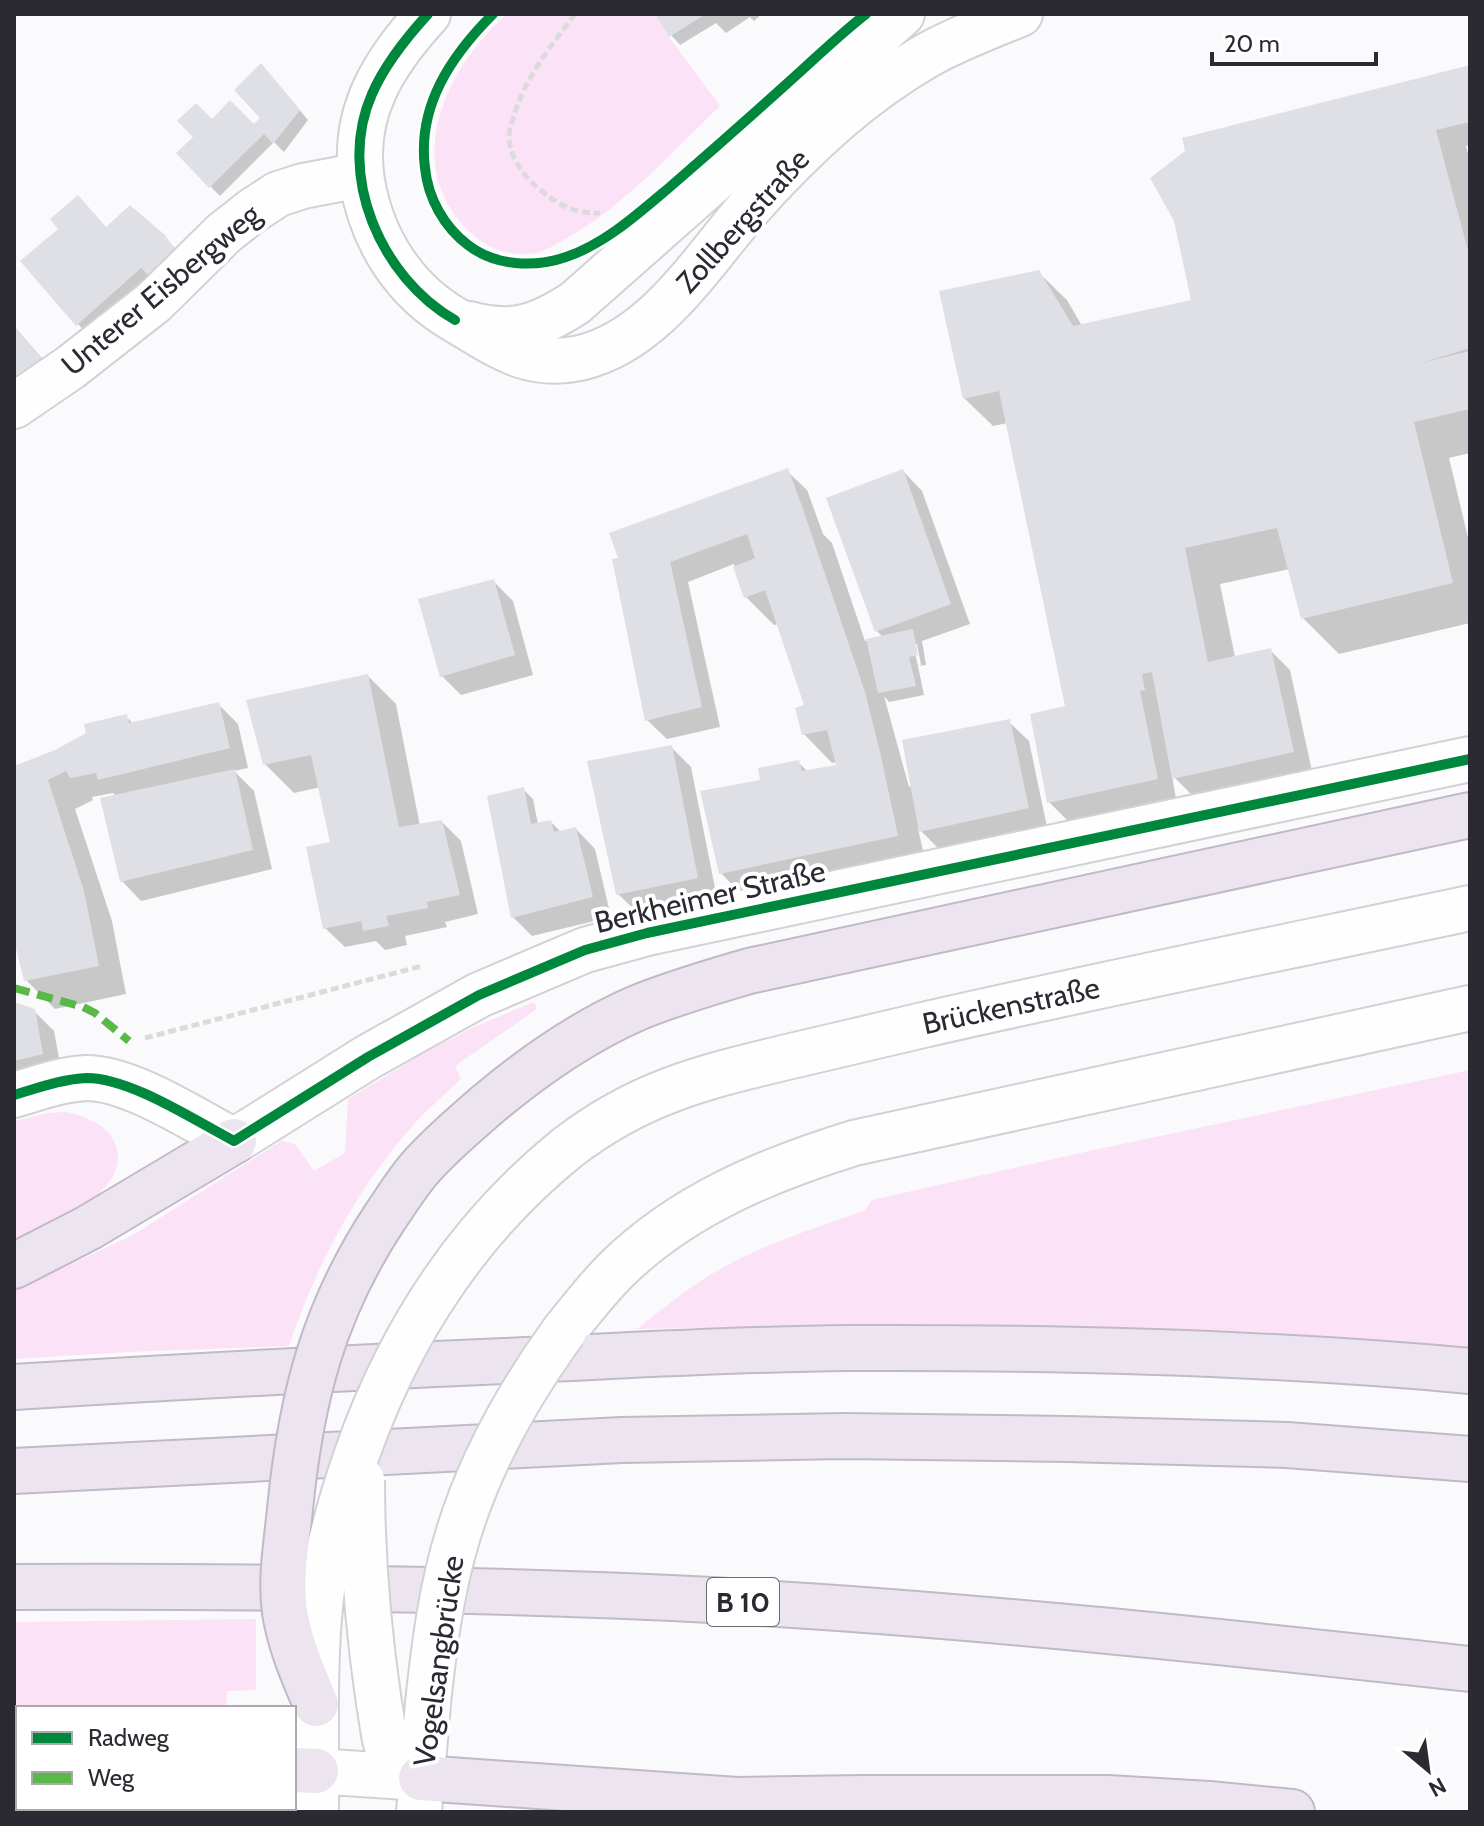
<svg xmlns="http://www.w3.org/2000/svg" width="1484" height="1826" font-family="Cabin,sans-serif">
<style>
.green{fill:#fbe2f6}
.shadow{fill:#0003;fill-rule:evenodd}
.building{fill:#dfe0e6}
.lines{fill:none;stroke-linecap:round;stroke-linejoin:round}
.street-casing{stroke:#d2d1d6;stroke-width:48}
.secondary-casing{stroke:#d2d1d6;stroke-width:48}
.highway-casing{stroke:#c1b9c7;stroke-width:48}
.path{stroke:#dbdbdc;stroke-width:5;stroke-dasharray:8 4;stroke-linecap:butt}
.street{stroke:#fefeff;stroke-width:44}
.secondary{stroke:#fefeff;stroke-width:44}
.highway{stroke:#ece5f0;stroke-width:44}
.secondary-bridge-casing{stroke:#d2d1d6;stroke-width:48;stroke-linecap:butt}
.highway-bridge-casing{stroke:#c1b9c7;stroke-width:48;stroke-linecap:butt}
.secondary-bridge{stroke:#fefeff;stroke-width:44}
.highway-bridge{stroke:#ece5f0;stroke-width:44}
.quiet{stroke:#58b947;stroke-width:8;stroke-dasharray:16 8;stroke-linecap:butt}
.cycleway-casing{stroke:#fff;stroke-width:15}
.cycleway{stroke:#00873e;stroke-width:10}
.labels{text-anchor:middle;stroke-width:8;stroke-linejoin:round;paint-order:stroke}
.shield{fill:#fff;stroke:#6b6a70;stroke-width:2}
.shield-label{font-size:28px;font-weight:bold;fill:#2b2a32}
.street-label{font-size:30px;fill:#2b2a32;stroke:#fff}
</style>
<rect width="100%" height="100%" fill="#fafafc"/>
<path class="green" d="M507 14H655L669 37 720 106C672 152 627 203 569 237 558 243 548 250 536 253 510 257 487 249 469 231 400 164 446 68 507 14Z
M534 1002 537 1009 455 1066 461 1079C446 1093 430 1107 416 1122 357 1187 317 1263 289 1346L129 1352 14 1359V1291L133 1235 281 1141 295 1144 314 1171 345 1153 348 1099 424 1053 474 1027Z
M1470 1070V1347L1260 1332 939 1324 637 1329C664 1308 691 1285 722 1268 767 1243 816 1228 865 1210L872 1200 1094 1150Z
M65 1112C82 1115 104 1123 113 1139 140 1191 48 1225 14 1241V1121L48 1113Z
M256 1619V1690L227 1691 226 1708H18V1757H14V1622Z"/>
<path class="shadow" d="M658 14H762L754 21 750 17 726 33 716 23 680 45 671 35Z
M1470 67V145L1466 146 1470 161V453L1449 458 1470 546V623L1339 654 1303 618 1290 569 1220 584 1235 657 1270 650 1290 670 1312 771 1194 797 1172 775 1176 799 1069 822 1049 802 1070 708 1008 423 993 426 964 398 1038 272 1067 300 1082 326 1194 302Z
M270 75 308 120 284 152 274 142 220 196 178 154 212 122 254 126 263 118Z
M107 228 163 236 174 247 184 262 97 344 78 324Z
M14 326 59 378 14 409Z
M787 471 807 490 823 534 832 543 865 641 883 637 877 631 903 471 922 491 970 624 922 641 926 665 918 666 924 695 889 702 884 696 909 787 1009 722 1029 741 1047 827 941 851 918 828 926 865 749 902 721 873 762 781 798 762 808 772 838 766 837 762 832 763 804 734 807 706 779 624 774 625 746 597 734 564 688 582 720 727 667 739 647 720 614 561ZM913 644H917L921 665 918 666Z
M493 581 513 601 533 675 461 695 442 676Z
M368 676 396 704 420 826 442 822 461 841 478 914 445 922 447 927 405 936 407 945 385 950 376 941 345 947 325 928 335 843 321 787 294 793 265 764Z
M218 704 238 724 248 768 234 771 254 791 272 869 141 901 122 881 117 797 113 793 92 797 93 800 75 809 112 921 126 994 55 1009 26 980 14 933V768L56 752 126 717 134 724Z
M672 748 691 767 717 898 638 913 618 894Z
M523 789 533 799 538 824 551 822 561 832 576 829 595 849 611 917 532 936 513 917Z
M14 1004 34 1011 54 1031 62 1074 14 1085Z"/>
<path class="building" d="M655 14H706L669 37Z
M261 63 300 110 273 144 264 134 209 188 176 153 193 137 177 121 196 103 212 119 230 100 254 124 260 118 234 90Z
M1470 65V122L1436 130 1470 258V348L1421 363 1470 351V409L1414 422 1453 583 1301 619 1277 528 1185 548 1208 662 1271 648 1294 752 1172 779 1152 672 1142 674 1145 690 1140 691 1158 779 1047 803 1030 714 1065 706 999 391 963 399 939 291 1039 270 1073 326 1191 300 1174 221 1150 178 1185 151 1182 138Z
M78 195 106 227 130 205 165 235 176 251 148 275 141 268 76 326 20 261 58 229 50 219Z
M14 326 41 358 14 381Z
M788 468 804 512 865 692 881 756 898 836 719 874 700 791 760 780 758 768 799 760 802 771 836 765 827 730 802 735 795 708 804 705 765 590 744 598 733 567 755 558 747 534 670 562 702 707 645 721 612 559 618 558 609 533Z
M903 469 951 604 875 632 826 498Z
M494 579 515 655 440 677 418 599Z
M913 629 918 655 909 657 916 686 878 693 866 639Z
M368 674 399 827 442 820 460 895 427 902 428 908 386 916 389 926 363 931 361 921 323 929 306 847 330 842 311 755 263 765 246 700Z
M219 702 230 748 98 780 96 773 70 778 66 771 48 780 84 891 99 966 24 981 14 941V766L55 750 86 733 84 724 127 714 129 723Z
M1010 719 1029 808 919 832 902 740Z
M672 745 698 878 616 895 587 761Z
M235 769 253 850 120 882 100 798Z
M524 787 531 824 551 820 554 832 576 827 593 897 511 918 487 796Z
M14 1002 35 1009 43 1054 14 1061Z"/>
<g class="lines">
<g class="street-casing">
<path id="street" d="M14 406 71 367 154 302 224 233 252 211 278 194 303 186 361 175
M14 1095C38 1088 62 1079 87 1078 130 1078 194 1120 234 1141"/>
</g>
<g class="secondary-casing">
<path id="secondary" d="M428 14C384 62 351 113 362 181 372 240 404 291 457 321 500 346 527 369 580 358 654 341 701 263 748 209 776 177 806 147 838 119 865 96 895 74 926 56 956 39 988 27 1020 14
M469 324C513 336 538 327 575 303L902 14
M234 1141 368 1057 479 995 585 950 647 933 1470 759
M567 1148C637 1094 699 1078 783 1058 828 1047 874 1037 919 1026 1102 984 1286 947 1470 908
M564 1331C581 1310 597 1289 616 1270 682 1205 767 1170 854 1143L1470 1008
M379 1703C386 1741 382 1762 421 1778
M316 1704V1812
M316 1771 421 1778
M419 1812 428 1703"/>
</g>
<g class="highway-casing">
<path id="highway" d="M487 1105C532 1067 582 1032 637 1008 673 993 712 982 749 971L1470 815
M14 1266 88 1228 234 1141
M14 1387C177 1377 341 1368 504 1361 619 1356 733 1349 848 1348 1055 1347 1264 1352 1470 1371
M14 1471 622 1440 844 1436 1067 1439 1287 1445 1470 1459
M14 1587C246 1586 479 1588 711 1600 964 1614 1217 1641 1470 1669
M294 1770 316 1771
M421 1778 737 1800 864 1798H1108L1209 1804 1292 1812
M14 1793 18 1792
M126 1808 148 1812"/>
</g>
<path class="path" d="M575 14C550 47 524 79 513 119 511 125 509 131 509 137 510 158 524 176 539 189 558 205 576 214 600 213
M145 1038 422 966"/>
<use href="#street" class="street"/>
<use href="#secondary" class="secondary"/>
<use href="#highway" class="highway"/>
<g class="secondary-bridge-casing">
<path id="secondary-bridge" d="M362 1480C362 1554 368 1629 379 1703
M428 1703C434 1647 441 1590 458 1535 480 1462 519 1393 564 1331
M316 1704C316 1661 317 1618 324 1577 331 1534 343 1494 357 1454 400 1332 467 1229 567 1148"/>
</g>
<g class="highway-bridge-casing">
<path id="highway-bridge" d="M316 1704C303 1674 290 1644 285 1612 280 1578 287 1542 290 1509 301 1398 323 1311 385 1217 396 1201 407 1183 420 1168 440 1145 464 1125 487 1105"/>
</g>
<use href="#secondary-bridge" class="secondary-bridge"/>
<use href="#highway-bridge" class="highway-bridge"/>
<path class="quiet" d="M14 988 83 1007 95 1013 129 1041"/>
<g class="cycleway-casing">
<path id="cycleway" d="M428 14C406 38 385 64 372 94 336 175 381 278 455 320
M493 14C451 56 417 106 425 168 428 198 444 227 468 245 495 266 534 268 566 257 605 244 639 213 671 186 715 148 759 109 802 70 823 51 844 31 866 14
M14 1095C38 1088 62 1079 87 1078 130 1078 194 1120 234 1141L368 1057 479 995 585 950 647 933 1470 759"/>
</g>
<use href="#cycleway" class="cycleway"/>
</g>
<g class="labels">
<rect class="shield" x="707" y="1578" width="72" height="48" rx="6"/>
<g class="shield-label">
<text x="743" y="1612">B 10</text>
</g>
<g class="street-label">
<text transform="translate(743 221) rotate(-48)" y="10">Zollbergstraße</text>
<text transform="translate(161 290) rotate(-40)" y="10">Unterer Eisbergweg</text>
<text transform="translate(710 897) rotate(-13)" y="10">Berkheimer Straße</text>
<text transform="translate(1011 1006) rotate(-12)" y="10">Brückenstraße</text>
<text transform="translate(439 1661) rotate(-82)" y="10">Vogelsangbrücke</text>
</g>
</g>
<rect width="1484" height="1826" fill="none" stroke="#2b2a32" stroke-width="32"/>
<rect x="16" y="1706" width="280" height="104" fill="#ffffff" stroke="#aaaaad" stroke-width="2"/>
<rect x="32" y="1732" width="40" height="12" fill="#00873e" stroke="#aaaaad" stroke-width="2"/>
<text x="88" y="1746" font-size="24" fill="#2b2a32">Radweg</text>
<rect x="32" y="1772" width="40" height="12" fill="#58b947" stroke="#aaaaad" stroke-width="2"/>
<text x="88" y="1786" font-size="24" fill="#2b2a32">Weg</text>
<g transform="translate(1428 1770) rotate(151)" stroke="#ffffff" stroke-width="6" paint-order="stroke">
<path d="M0-6L14 30L0 20L-14 30Z" fill="#2b2a32"/>
<text y="-12" font-size="22" font-weight="bold" text-anchor="middle" fill="#2b2a32">N</text>
</g>
<path d="M1212 52v12h164v-12" fill="none" stroke="#2b2a32" stroke-width="4"/>
<text x="1224" y="52" font-size="24" fill="#2b2a32" stroke="#ffffff" stroke-width="6" paint-order="stroke">20 m</text>
</svg>
